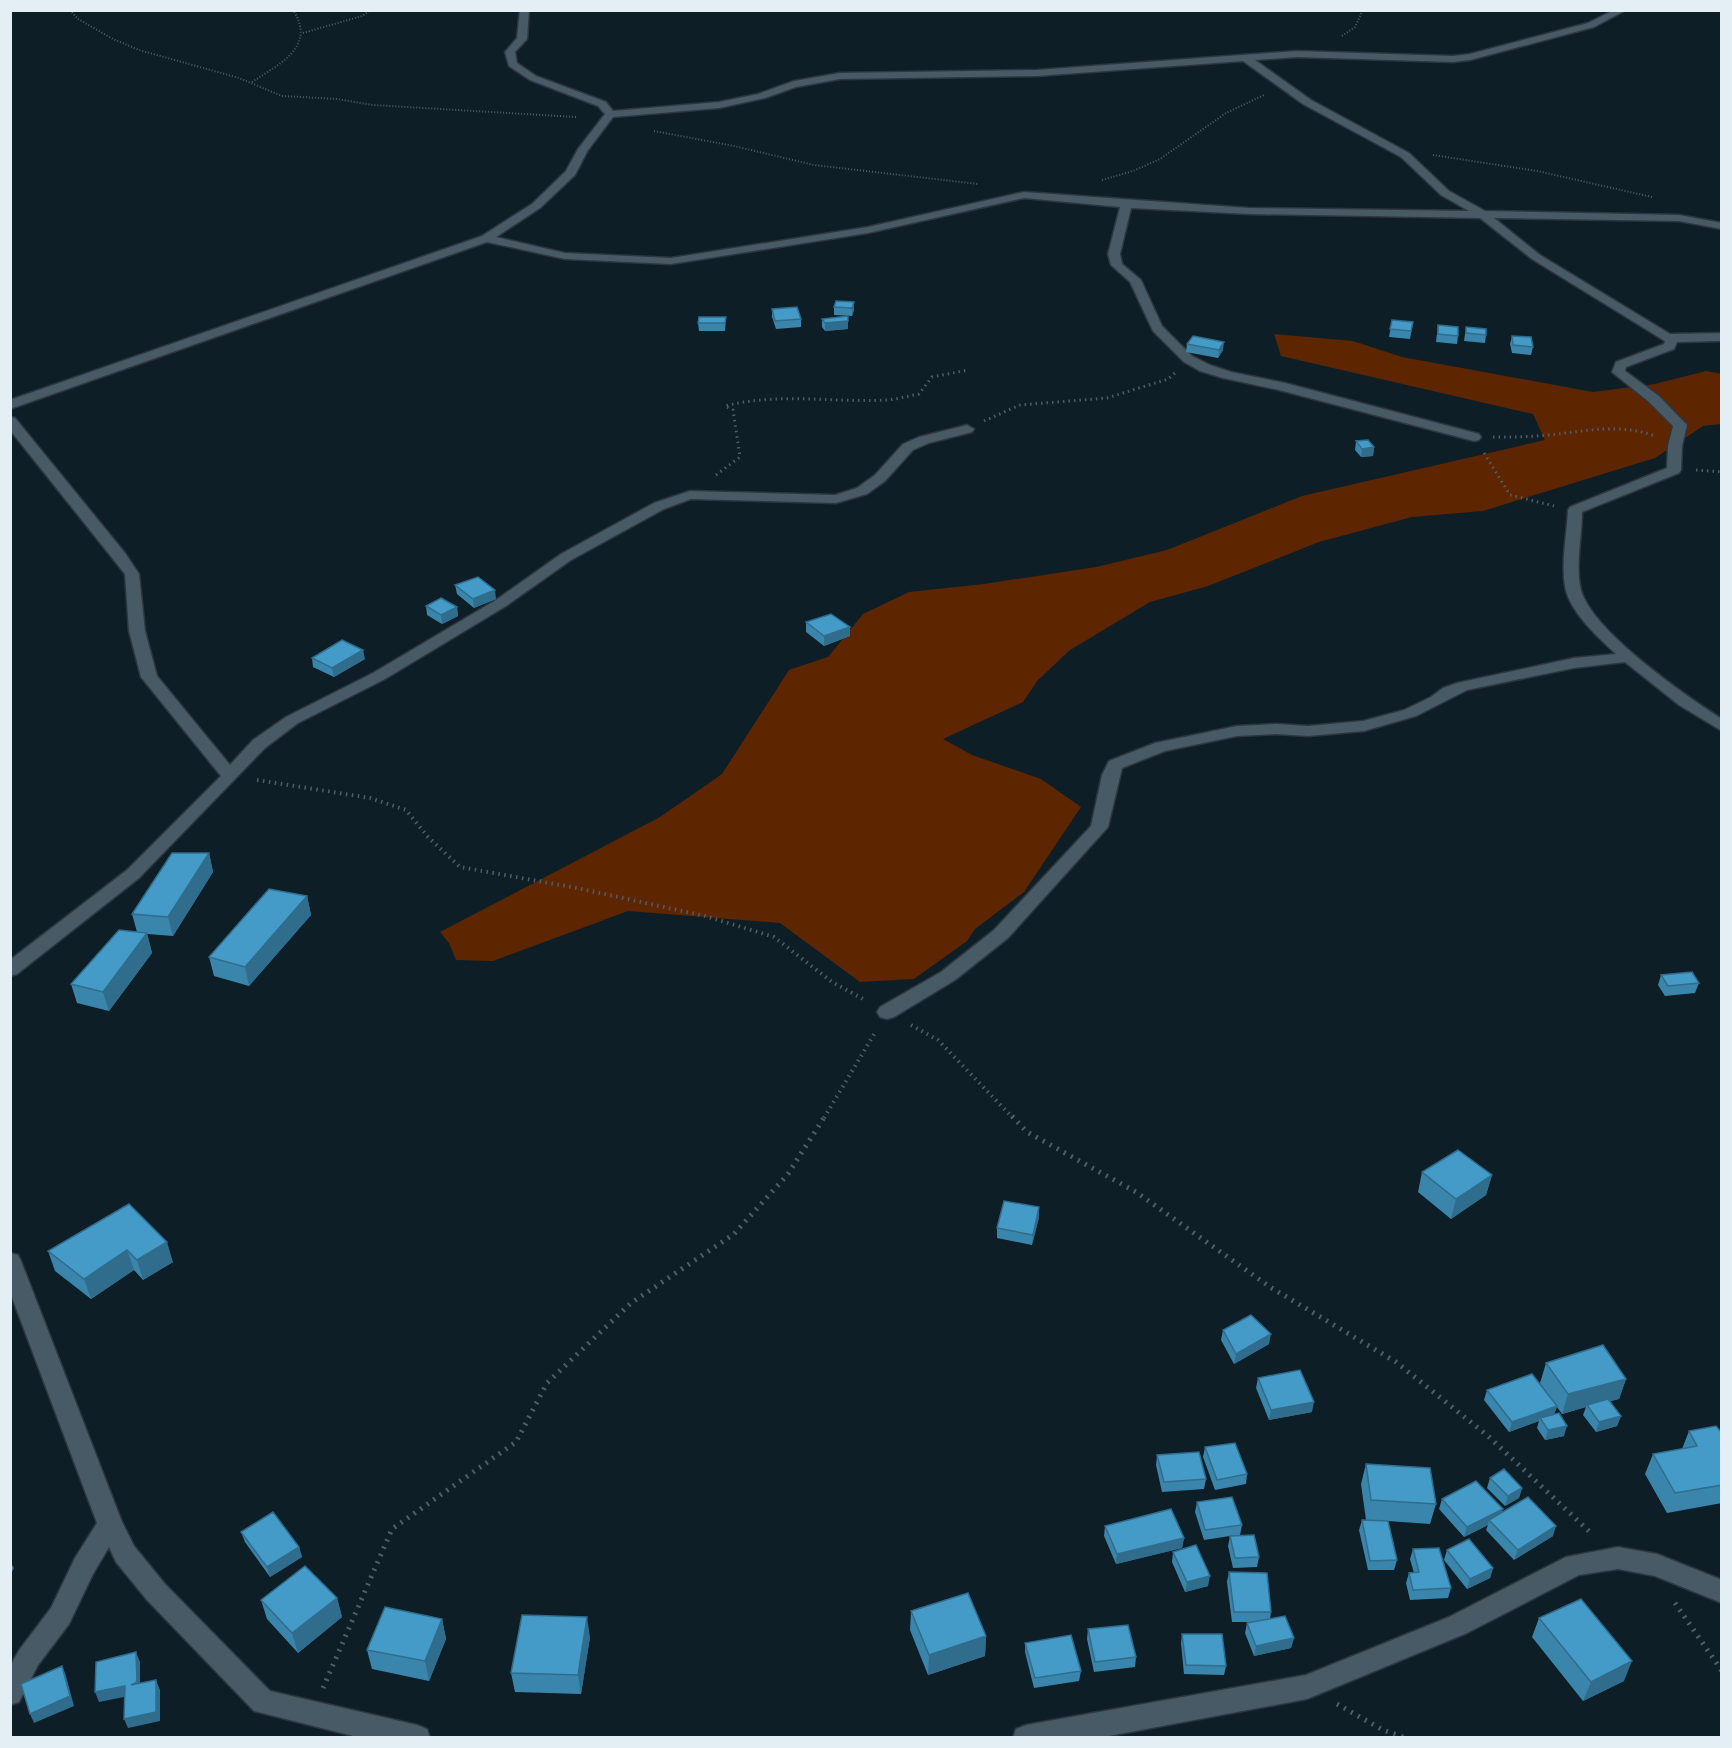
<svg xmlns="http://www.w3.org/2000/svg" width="1732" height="1748" font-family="Inter,sans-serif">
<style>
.green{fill:#5d2600}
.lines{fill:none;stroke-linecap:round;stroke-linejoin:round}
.street-casing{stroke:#2d363e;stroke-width:3}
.path-far3{stroke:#4f5e66;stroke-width:2;stroke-dasharray:1 2;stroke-linecap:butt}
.path-far2{stroke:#4f5e66;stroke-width:3;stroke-dasharray:1.5 4;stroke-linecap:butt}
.path-far1{stroke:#4f5e66;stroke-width:4;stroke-dasharray:1.5 4.5;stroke-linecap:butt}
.path{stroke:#4f5e66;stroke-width:5;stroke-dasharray:2 6;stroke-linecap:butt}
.street{fill:#485a65;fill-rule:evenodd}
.wall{fill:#3a85ac}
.shaded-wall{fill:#306c8c}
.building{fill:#449bc8;stroke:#306c8c;stroke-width:1.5}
</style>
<rect width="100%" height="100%" fill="#0d1e27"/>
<path class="green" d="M1274 334 1353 341 1402 357 1593 392 1655 384 1706 371 1721 374V424L1703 426 1655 458 1483 511 1412 517 1319 542 1208 586 1150 602 1070 650 1038 680 1023 702 943 739 972 755 1041 779 1081 807 1024 892 975 929 967 941 914 979 860 982 780 923 628 911 493 961 456 960 449 943 440 932 660 817 722 774 789 670 828 657 863 614 909 592 984 584 1096 567 1167 550 1302 496 1545 440 1533 414 1281 356Z"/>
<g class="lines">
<g class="street-casing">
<path id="street" d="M520 10H529L527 39 515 52 517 63 536 76 606 102 613 111 719 102 758 94 794 81 840 73 1037 70 1297 51 1453 56 1470 54 1588 23 1614 10H1626L1594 27 1470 60 1453 62 1297 57 1255 60 1311 100 1409 153 1449 191 1485 211 1679 215 1722 223V229L1679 221 1494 218 1540 255 1670 334 1722 333V341L1677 342 1674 349 1626 367 1625 371 1659 396 1687 425 1682 446 1681 470 1679 473 1582 512C1582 537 1575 566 1581 590 1592 631 1686 696 1722 719V731L1679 705 1625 662 1574 668 1467 690 1416 716 1364 731 1308 736 1276 734 1237 736 1165 751 1122 768 1108 827 1008 938 955 980 894 1017 887 1019 880 1017 877 1012 880 1007 941 972 994 930 1091 826 1102 775 1109 761 1155 743 1237 726 1276 724 1308 726 1363 721 1404 710 1431 697 1443 688 1457 683 1574 658 1616 654C1598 637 1573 615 1566 591 1560 566 1567 535 1568 510L1570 507 1667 468 1668 446 1673 426 1649 402 1612 372 1616 362 1664 344 1665 341 1532 259 1480 218 1249 214 1131 208 1120 254 1122 264 1141 280 1162 326 1192 356 1210 365 1231 372 1285 383 1479 434 1481 437 1479 440 1474 441 1279 390 1223 378 1200 371 1184 362 1153 331 1130 282 1111 265 1108 254 1120 207 1024 198 868 233 671 264 565 259 487 242 10 409V400L482 236 532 204 566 171 578 149 605 114 598 106 530 80 509 66 505 52 517 38ZM1243 61 1303 104 1401 157 1441 195 1469 211 1249 208 1024 192 868 227 671 258 565 253 496 237 540 208 575 175 588 150 613 117 719 108 765 98 796 87 840 79 1037 76Z
M10 417 15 418 125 553 139 574 145 631 157 676 230 765 253 740 286 717 373 673 496 600 561 554 654 503 690 491 835 495 857 488 875 475 903 444 919 437 967 425 974 429 972 432 929 443 913 450 885 481 867 494 836 503 691 499 664 509 571 560 506 606 385 679 298 723 265 748 139 878 17 974 10 976V960L127 870 221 776 141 677 129 631 125 574 10 430Z
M10 1253 18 1255 21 1261 122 1522 134 1546 165 1584 270 1691 417 1725 427 1729 430 1738H361L254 1711 147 1600 116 1562 109 1547 93 1574 69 1624 38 1665 19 1702 10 1705V1666L20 1649 51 1608 75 1558 97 1523 10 1292Z
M1618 1547 1657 1554 1722 1580V1603L1655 1576 1618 1569 1579 1575 1467 1633 1307 1699 1098 1738H1013L1016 1729 1026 1725 1306 1675 1449 1617 1566 1557Z"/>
</g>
<path class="path-far3" d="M70 10 78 19 113 39 139 50 239 78 282 96 337 99 373 105 576 117
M303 33 362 16 371 10
M1342 36 1355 27 1363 10
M252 82C279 64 317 47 293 10
M654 131 734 146 814 165 978 184
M1433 155 1537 171 1652 197
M1102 180 1133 171 1160 159 1226 113 1264 95"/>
<path class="path-far2" d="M984 421 1020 405 1107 398 1168 379 1175 373
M1493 437C1512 437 1530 437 1549 435 1586 431 1619 423 1655 436
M1484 453 1510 495 1554 506
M1696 470 1722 472
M716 475 740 457 733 410 725 406C780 392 832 403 887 400 898 399 908 396 919 394L932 377 968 370"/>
<path class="path-far1" d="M257 780 370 798 406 810 428 837 460 867 577 888 705 916 774 937 832 982 865 1000
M911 1025 938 1040 1013 1118
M824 1118 876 1031"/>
<path class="path" d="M1012 1116 1027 1132 1136 1192 1270 1287 1396 1362 1488 1436 1593 1535
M1675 1603 1722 1671
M323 1688 392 1529 516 1442 547 1383 631 1303 734 1234 788 1174 825 1116
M1337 1704 1383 1730 1406 1738"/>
<use href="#street" class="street"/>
</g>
<path class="wall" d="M836 301 854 310 852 316 834 315V307Z
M772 309 801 319V327L776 329 772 317Z
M848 316V329L825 331 822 327V319Z
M726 317 725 331H699L698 323Z
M1392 320 1413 322 1410 339 1389 337Z
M1438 325 1458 336 1457 344 1436 342Z
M1466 327 1486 335 1485 343 1464 341Z
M1512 336 1533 347 1531 355 1512 353 1510 344Z
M1187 344 1223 350 1218 358 1186 352Z
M1356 441 1374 447 1373 456 1361 457 1355 450Z
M455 585 496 599 474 608 457 594Z
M426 606 457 607 458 616 442 624 427 615Z
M806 622 850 627V636L824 646 806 632Z
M312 658 365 659 334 677 313 667Z
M209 853 213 872 173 936 147 934 152 953 109 1011 77 1003 71 984 137 932 132 914Z
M307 896 311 915 249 986 214 976 209 957Z
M1661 975 1699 983 1695 993 1665 996 1658 985Z
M1422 1172 1492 1175 1486 1195 1451 1219 1418 1192Z
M129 1204 173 1262 143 1280 134 1270 91 1299 55 1271 48 1251Z
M1039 1217 1032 1245 997 1238V1228Z
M1223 1330 1269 1344 1234 1364 1221 1340Z
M1546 1363 1626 1379 1619 1399 1610 1401 1621 1416 1617 1426 1596 1432 1583 1415 1586 1407 1562 1414 1557 1407 1554 1414 1564 1436 1545 1440 1537 1428 1539 1421 1509 1432 1484 1400 1487 1390 1547 1393 1540 1383Z
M1258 1378 1312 1412 1269 1420 1256 1388Z
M1689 1431 1722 1433V1503L1667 1513 1645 1474 1653 1454 1682 1449Z
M1205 1447 1247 1474 1246 1484 1215 1490 1203 1457Z
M1157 1455 1206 1479 1204 1489 1162 1492 1156 1465Z
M1366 1464 1436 1504 1430 1524 1388 1521 1397 1560 1394 1570H1368L1359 1530 1362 1520H1366L1361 1484Z
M1490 1478 1522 1488 1519 1498 1505 1506 1487 1488Z
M1442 1499 1502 1512 1553 1536 1514 1560 1486 1530 1488 1525 1464 1537 1439 1509Z
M1197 1502 1242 1525 1240 1535 1259 1557 1257 1567 1233 1568 1228 1546 1230 1536 1204 1540 1195 1512Z
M1105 1526 1184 1538 1182 1548 1116 1564 1104 1536Z
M241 1532 299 1547 302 1557 270 1577 245 1542Z
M1413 1549 1451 1588 1448 1598 1410 1600 1406 1583 1409 1573H1414L1410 1559Z
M1447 1550 1493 1568 1490 1578 1467 1589 1444 1560Z
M1173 1552 1208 1586 1185 1592 1172 1562Z
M1229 1572 1271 1612 1270 1619 1294 1638 1291 1648 1254 1656 1245 1633 1247 1623 1254 1622H1232L1227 1582Z
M337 1598 342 1617 298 1653 267 1619 261 1600Z
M911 1611 986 1636 985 1656 928 1675 910 1630Z
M1539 1618 1624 1681 1583 1701 1532 1637Z
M442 1619 446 1639 429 1681 372 1669 367 1650Z
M1088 1629 1136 1657 1135 1667 1094 1672 1087 1639Z
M1182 1634 1226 1666 1224 1675 1184 1674 1181 1643Z
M590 1637 581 1694 515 1692 511 1673Z
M1025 1643 1081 1671 1079 1681 1034 1688 1025 1652Z"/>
<path class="shaded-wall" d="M854 302V310L852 316V308Z
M848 321V329L825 331V323Z
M1224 342 1223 350 1218 358 1219 350Z
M1374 447 1373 456 1361 457 1362 449Z
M495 590 496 599 474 608 473 599Z
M457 607 458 616 442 624 441 615Z
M850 627V636L824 646V636Z
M363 650 365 659 334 677 332 668Z
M209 853 213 872 173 936 168 917Z
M307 896 311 915 249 986 245 967Z
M147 933 152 953 109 1011 103 992Z
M1492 1175 1486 1195 1451 1219 1456 1199Z
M1039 1207V1217L1032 1245 1033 1235Z
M167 1242 173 1262 143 1280 137 1260Z
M127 1250 134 1270 91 1299 84 1279Z
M1271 1334 1269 1344 1234 1364 1236 1354Z
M1626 1379 1619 1399 1588 1407 1587 1405 1586 1407 1562 1414 1568 1394Z
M1314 1402 1312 1412 1269 1420 1271 1410Z
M1557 1406 1554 1416 1540 1418 1539 1421 1509 1432 1512 1422Z
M1621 1416 1617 1426 1596 1432 1599 1422Z
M1567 1426 1564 1436 1545 1440 1548 1430Z
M1522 1488 1519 1498 1505 1506 1508 1496Z
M1503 1509 1500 1519 1489 1520 1488 1525 1464 1537 1467 1527Z
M1556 1526 1553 1536 1514 1560 1518 1550Z
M1184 1538 1182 1548 1116 1564 1117 1554Z
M299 1547 302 1557 270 1577 267 1567Z
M10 1561 14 1568 10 1576Z
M1493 1568 1490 1578 1467 1589 1470 1579Z
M1210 1576 1208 1586 1185 1592 1187 1582Z
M337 1598 342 1617 298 1653 292 1633Z
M587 1617 590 1637 581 1694 578 1675Z
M442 1619 446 1639 429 1681 425 1661Z
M986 1636 985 1656 928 1675 929 1655Z
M1294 1638 1291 1648 1254 1656 1256 1646Z
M136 1652 140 1662V1692L131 1685Z
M1632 1661 1624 1681 1583 1701 1591 1682Z
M62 1666 66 1676 74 1706 34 1723 30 1714Z
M156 1680 160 1690V1721L128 1728 124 1719Z
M125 1686 129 1696 99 1702 95 1692Z"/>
<path class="building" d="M836 301 854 302 852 308 834 307Z
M797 307 801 319 775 321 772 309Z
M848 316V321L825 323 822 319Z
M699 317H726L725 323H698Z
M1392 320 1413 322 1411 331 1390 329Z
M1438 325 1458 327V336L1438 334Z
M1466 327 1486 329V335L1466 333Z
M1193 336 1224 342 1219 350 1187 344Z
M1512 336 1531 337 1533 347 1513 345Z
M1368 440 1374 447 1362 449 1356 441Z
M478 577 495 590 473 599 455 585Z
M441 598 457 607 441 615 426 606Z
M831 614 850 627 824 636 806 622Z
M342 640 363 650 332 668 312 658Z
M172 853H209L168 917 132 914Z
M269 889 307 896 245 967 209 957Z
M119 930 147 933 103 992 71 984Z
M1692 972 1699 983 1668 986 1661 975Z
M1458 1150 1492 1175 1456 1199 1422 1172Z
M1004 1201 1039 1207 1033 1235 997 1228Z
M129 1204 167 1242 137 1260 127 1250 84 1279 48 1251Z
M1251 1315 1271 1334 1236 1354 1223 1330Z
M1603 1345 1626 1379 1568 1394 1546 1363Z
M1300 1370 1314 1402 1271 1410 1258 1378Z
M1532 1374 1557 1406 1512 1422 1487 1390Z
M1608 1399 1621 1416 1599 1422 1587 1405Z
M1559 1413 1567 1426 1548 1430 1540 1418Z
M1716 1426 1722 1433V1485L1675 1493 1653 1454 1697 1446 1689 1431Z
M1235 1443 1247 1474 1217 1480 1205 1447Z
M1199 1452 1206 1479 1164 1482 1157 1455Z
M1366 1464 1430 1468 1436 1504 1371 1500Z
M1504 1469 1522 1488 1508 1496 1490 1478Z
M1476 1481 1503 1509 1467 1527 1442 1499Z
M1232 1497 1242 1525 1205 1530 1197 1502Z
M1528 1497 1556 1526 1518 1550 1489 1520Z
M1171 1509 1184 1538 1117 1554 1105 1526Z
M273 1512 299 1547 267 1567 241 1532Z
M1362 1520 1388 1521 1397 1560 1370 1561Z
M1254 1535 1259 1557 1235 1558 1230 1536Z
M1469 1539 1493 1568 1470 1579 1447 1550Z
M1196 1545 1210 1576 1187 1582 1173 1552Z
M1439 1548 1451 1588 1413 1590 1409 1573 1419 1572 1413 1549Z
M305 1566 337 1598 292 1633 261 1600Z
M1229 1572 1267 1573 1271 1612H1234Z
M968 1593 986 1636 929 1655 911 1611Z
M1581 1599 1632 1661 1591 1682 1539 1618Z
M385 1607 442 1619 425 1661 367 1650Z
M522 1615 587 1617 578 1675 511 1673Z
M1285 1616 1294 1638 1256 1646 1247 1623Z
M1128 1625 1136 1657 1095 1662 1088 1629Z
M1182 1634H1222L1226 1666 1186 1665Z
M1071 1635 1081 1671 1035 1678 1025 1643Z
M136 1652 137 1682 131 1685 156 1680V1712L124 1719 125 1686 95 1692 96 1662Z
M62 1666 70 1696 30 1714 21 1684Z"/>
<rect width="1732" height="1748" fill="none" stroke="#e3eef5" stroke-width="24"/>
</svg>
